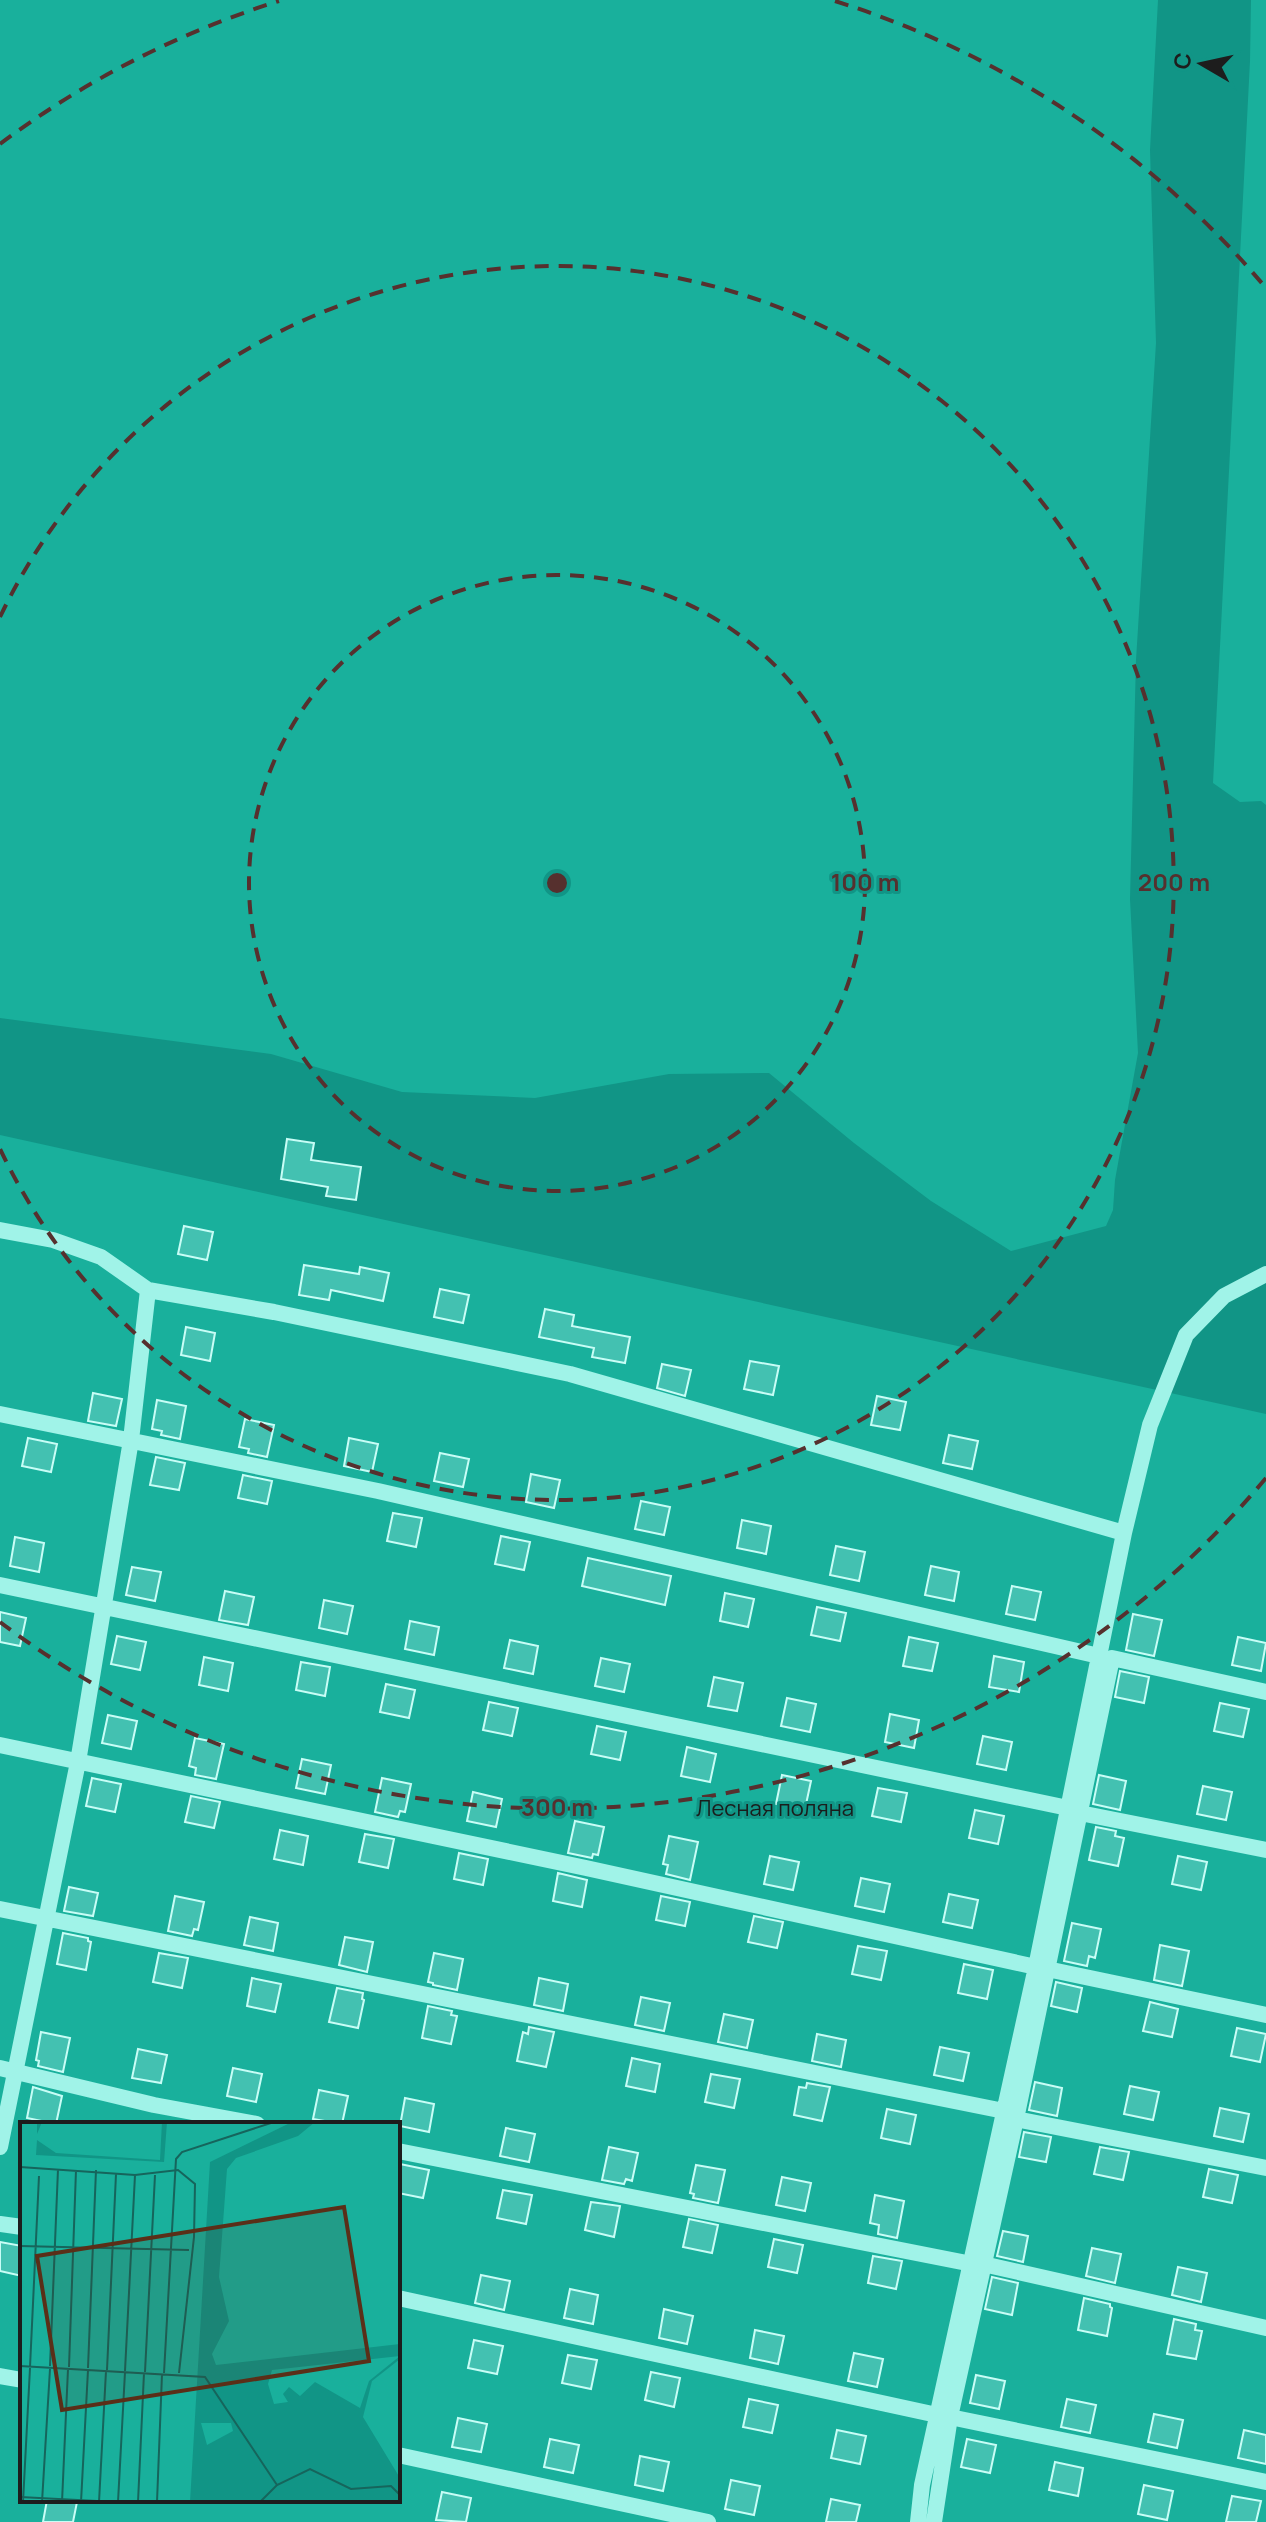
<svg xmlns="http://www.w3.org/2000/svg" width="1266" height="2522" font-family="Manrope,sans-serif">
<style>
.green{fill:#19b09c;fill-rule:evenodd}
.building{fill:#43c1b1;stroke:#c8fdf6;stroke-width:2}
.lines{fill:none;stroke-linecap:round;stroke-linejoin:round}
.street{stroke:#a0f3e8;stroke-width:16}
.ring{fill:none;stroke:#56302e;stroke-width:4;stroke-dasharray:14 10}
.labels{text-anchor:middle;stroke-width:6;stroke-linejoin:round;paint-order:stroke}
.park-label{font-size:22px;fill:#1a1d1c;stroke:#119586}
.inset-road{fill:none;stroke:#16655c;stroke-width:2}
.view{fill:#5a2f18;fill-opacity:0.15;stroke:#5a2f18;stroke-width:4}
.inset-edge{fill:none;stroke:#1d1d1d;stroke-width:4}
.centre{fill:#56302e;stroke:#119586;stroke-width:4}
.ring-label{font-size:24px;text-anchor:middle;font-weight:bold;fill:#56302e;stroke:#119586;stroke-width:6;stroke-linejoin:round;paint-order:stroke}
</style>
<rect width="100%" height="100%" fill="#119586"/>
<path class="green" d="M0 0H1158L1150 150 1156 343 1136 660 1130 899 1138 1053 1115 1180 1113 1210 1106 1226 1011 1251 931 1201 854 1143 769 1073 669 1074 535 1098 402 1092 271 1054 0 1018Z
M1251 0H1266V805L1261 801 1240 802 1213 783 1250 61Z
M0 1135 1266 1414V2522H0ZM22 2124H398V2500H22Z"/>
<path class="building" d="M287 1139 314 1143 311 1160 361 1167 356 1200 326 1196 328 1187 281 1179Z
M184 1226 213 1232 207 1260 178 1254Z
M304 1265 359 1274 360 1267 389 1273 383 1301 331 1290 329 1300 299 1295Z
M440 1289 469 1295 463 1323 434 1317Z
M545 1309 574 1315 572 1326 630 1337 625 1363 592 1357 594 1348 539 1337Z
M186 1327 215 1333 210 1361 181 1355Z
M750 1361 779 1366 773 1395 744 1389Z
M662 1364 691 1370 685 1396 657 1388Z
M93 1393 122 1399 116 1426 88 1421Z
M877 1396 906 1402 900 1430 871 1425Z
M157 1400 186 1406 180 1439 161 1435 162 1431 152 1429Z
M245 1419 274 1425 267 1457 248 1453 249 1449 239 1447Z
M949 1435 978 1441 972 1469 943 1463Z
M28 1438 57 1444 51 1472 22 1466Z
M349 1438 378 1444 372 1472 344 1466Z
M440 1453 469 1459 463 1487 434 1481Z
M156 1457 185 1463 179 1490 150 1485Z
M531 1474 560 1480 554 1508 526 1502Z
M243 1475 272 1481 267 1504 238 1498Z
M641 1501 670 1507 664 1535 635 1529Z
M393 1513 422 1518 416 1547 387 1541Z
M742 1520 771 1526 766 1554 737 1548Z
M501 1536 530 1542 524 1570 495 1564Z
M15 1537 44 1543 39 1572 10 1566Z
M836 1546 865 1552 859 1581 830 1575Z
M588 1558 671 1576 665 1605 582 1586Z
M931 1566 959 1572 954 1601 925 1595Z
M132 1567 161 1572 155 1601 126 1595Z
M1012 1586 1041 1592 1035 1620 1006 1614Z
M225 1591 254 1597 248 1625 219 1620Z
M725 1593 754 1599 748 1627 720 1621Z
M324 1600 353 1606 347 1634 319 1628Z
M817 1607 846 1613 840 1641 811 1635Z
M0 1612 26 1618 20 1646 0 1642Z
M1133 1614 1162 1620 1154 1656 1126 1650Z
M410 1621 439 1627 434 1655 405 1649Z
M117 1636 146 1642 140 1670 111 1664Z
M909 1637 938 1643 932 1671 903 1666Z
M1238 1637 1266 1643 1261 1671 1232 1665Z
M510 1640 538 1646 533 1674 504 1668Z
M994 1656 1024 1662 1019 1692 989 1687Z
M204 1657 233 1663 228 1691 199 1685Z
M601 1658 630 1664 624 1692 595 1686Z
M301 1662 330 1667 325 1696 296 1690Z
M1120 1671 1149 1677 1144 1703 1115 1697Z
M714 1677 743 1683 737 1711 708 1706Z
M386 1684 415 1690 409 1718 380 1712Z
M787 1698 816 1704 810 1732 781 1726Z
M489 1702 518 1708 512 1736 483 1730Z
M1220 1703 1249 1709 1243 1737 1214 1731Z
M890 1714 919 1720 914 1748 885 1742Z
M108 1715 137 1721 131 1749 102 1743Z
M597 1726 626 1732 620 1760 591 1754Z
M983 1736 1012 1742 1006 1770 977 1764Z
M195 1738 224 1744 216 1779 195 1775 196 1768 189 1766Z
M687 1747 716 1754 710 1782 681 1776Z
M302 1759 331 1765 325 1794 296 1788Z
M782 1775 811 1781 805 1809 776 1804Z
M1099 1775 1126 1781 1120 1810 1093 1804Z
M92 1778 121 1784 115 1812 86 1806Z
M382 1778 411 1784 405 1812 400 1811 398 1817 375 1812Z
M1203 1786 1232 1792 1226 1820 1197 1814Z
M878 1788 907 1793 901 1822 872 1816Z
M473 1792 502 1799 496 1827 467 1821Z
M191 1796 220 1802 214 1828 185 1822Z
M975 1810 1004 1816 998 1844 969 1838Z
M575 1821 604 1827 598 1855 593 1854 592 1858 568 1853Z
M1096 1827 1116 1831 1115 1836 1124 1838 1118 1866 1089 1860Z
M280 1830 308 1836 303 1865 274 1859Z
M365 1834 394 1839 388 1868 359 1862Z
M669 1836 698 1842 690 1880 666 1874 668 1865 663 1864Z
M459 1853 488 1859 483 1885 454 1879Z
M770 1856 799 1862 793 1890 764 1884Z
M1178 1856 1207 1862 1201 1890 1172 1884Z
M558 1873 587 1880 582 1907 553 1901Z
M861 1878 890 1884 884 1912 855 1906Z
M69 1887 98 1893 93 1916 64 1911Z
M949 1894 978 1900 972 1928 943 1922Z
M175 1896 204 1902 198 1930 194 1929 192 1936 168 1931Z
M661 1896 690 1902 685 1926 656 1920Z
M754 1916 783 1922 777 1948 748 1942Z
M250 1917 278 1923 273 1951 244 1945Z
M1072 1923 1101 1929 1095 1958 1089 1956 1087 1966 1064 1961Z
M63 1933 88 1938V1941L91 1942 86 1970 57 1964Z
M345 1937 373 1942 367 1972 339 1965Z
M1160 1945 1189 1951 1182 1986 1154 1980Z
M858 1946 887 1951 881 1980 852 1974Z
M159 1953 188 1958 182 1988 153 1982Z
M434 1953 463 1959 457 1990 433 1985V1983L428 1982Z
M964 1964 993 1970 987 1999 958 1993Z
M252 1978 281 1984 275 2012 247 2006Z
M539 1978 568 1984 563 2011 534 2005Z
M1056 1982 1082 1988 1077 2012 1051 2006Z
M337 1988 363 1993 362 1999 364 2000 358 2028 329 2022Z
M641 1997 670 2003 664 2031 635 2025Z
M1150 2002 1178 2009 1172 2037 1143 2031Z
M428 2006 452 2011 451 2015 457 2016 451 2044 422 2038Z
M724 2014 753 2020 747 2048 718 2042Z
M529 2027 554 2032 546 2067 517 2061 523 2032 528 2034Z
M1237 2028 1266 2034 1260 2062 1231 2056Z
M41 2032 70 2038 63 2072 38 2066 39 2061 36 2060Z
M817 2034 846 2040 841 2067 812 2061Z
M940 2047 969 2053 963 2081 934 2075Z
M138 2049 167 2055 161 2083 132 2078Z
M632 2058 660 2064 655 2092 626 2086Z
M233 2068 262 2074 256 2102 227 2096Z
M711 2074 740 2079 734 2108 705 2102Z
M1035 2082 1062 2088 1057 2116 1029 2110Z
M807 2083 830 2087 822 2121 794 2115 799 2087 806 2088Z
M1130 2086 1159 2092 1153 2120 1124 2114Z
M33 2087 62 2096 56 2124 27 2118Z
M319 2090 348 2096 342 2124 313 2119Z
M405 2098 434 2104 429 2132 400 2126Z
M1220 2108 1249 2114 1243 2142 1214 2136Z
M887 2109 916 2115 910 2144 881 2138Z
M506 2128 535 2134 529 2162 500 2156Z
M1024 2132 1051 2137 1046 2162 1019 2157Z
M609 2147 638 2153 632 2181 626 2179 624 2184 602 2180Z
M1100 2147 1129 2152 1123 2180 1094 2174Z
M400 2164 429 2170 423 2198 398 2193Z
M696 2165 725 2170 718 2203 693 2198 694 2194 690 2193Z
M1209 2169 1238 2175 1232 2203 1203 2197Z
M782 2177 811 2183 805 2211 776 2205Z
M503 2190 532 2195 526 2224 497 2218Z
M875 2195 904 2201 897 2238 878 2234 879 2225 870 2223Z
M591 2202 620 2206 614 2237 585 2230Z
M689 2219 718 2225 712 2253 683 2247Z
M1003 2231 1028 2236 1023 2262 997 2256Z
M774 2239 803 2245 797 2273 768 2267Z
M0 2242 22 2246V2276L0 2271Z
M1092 2248 1121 2254 1115 2283 1086 2276Z
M873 2256 902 2261 896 2289 868 2283Z
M1178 2267 1207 2273 1201 2302 1172 2295Z
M481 2275 510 2281 504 2310 475 2303Z
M992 2277 1018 2283 1012 2315 985 2309Z
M570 2289 598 2295 593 2324 564 2318Z
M1084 2298 1110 2304V2307L1112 2308 1107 2336 1078 2330Z
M664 2309 693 2316 687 2344 659 2338Z
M1174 2319 1196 2324 1195 2330 1202 2331 1196 2359 1167 2354Z
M755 2330 784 2336 778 2364 750 2358Z
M474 2340 503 2346 497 2374 468 2368Z
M854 2353 883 2359 877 2387 848 2381Z
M568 2355 597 2360 591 2389 562 2383Z
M651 2372 680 2378 674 2407 645 2400Z
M976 2375 1005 2381 999 2409 970 2403Z
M749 2399 778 2405 772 2433 743 2427Z
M1067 2399 1096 2405 1090 2433 1061 2427Z
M1154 2414 1183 2420 1177 2448 1148 2442Z
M458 2418 487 2424 481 2452 452 2447Z
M837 2430 866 2436 860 2464 831 2458Z
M1244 2430 1266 2435V2464L1238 2458Z
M550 2439 579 2445 573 2473 544 2467Z
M967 2439 996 2445 990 2473 961 2467Z
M640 2456 669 2462 663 2491 635 2485Z
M1055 2462 1083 2468 1078 2496 1049 2490Z
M731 2480 760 2486 754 2515 725 2509Z
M1144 2485 1173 2491 1167 2520 1138 2514Z
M442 2492 471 2498 466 2522 436 2520Z
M1232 2496 1261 2501 1256 2522H1226Z
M831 2499 860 2505 856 2522H826Z
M47 2500 77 2502 73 2522H43Z"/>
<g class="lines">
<path class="street" d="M0 1230 53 1240 101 1257 148 1290 274 1312 570 1374 1124 1533
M0 1414 378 1491 1099 1656
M0 1585 1068 1808
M0 1745 586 1868 1036 1967
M1080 1813 1266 1850
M0 1909 1004 2111
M1047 1969 1266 2015
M0 2068 154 2105 257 2124
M1016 2119 1266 2168
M0 2147 78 1762 131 1440 148 1290
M398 2151 972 2264
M0 2224 22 2227
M983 2264 1266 2328
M398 2298 937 2415
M0 2376 22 2380
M950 2417 1266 2482
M398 2455 708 2522
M918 2522 922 2485 1036 1967 1124 1533 1150 1425 1186 1335 1224 1296 1266 1274
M934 2522 950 2417 1016 2119 1112 1658 1266 1692"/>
</g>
<g class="ring">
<circle cx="557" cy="883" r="308"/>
<path d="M0 617A617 617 0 1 1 0 1149"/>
<path d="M1266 1478A925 925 0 0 1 0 1622M0 144A925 925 0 0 1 279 1M835 1A925 925 0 0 1 1266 288"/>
</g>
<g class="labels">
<g class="park-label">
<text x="775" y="1816">Лесная поляна</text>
</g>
</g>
<g transform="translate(20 2122)">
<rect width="380" height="380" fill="#119586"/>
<path d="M0 0H17V12L22 0H142L140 38 36 31 17 18 16 33 144 40 147 0H272L190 40 170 380H0ZM295 0H380V222L196 243 192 232 209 199 199 155 207 47 216 36 278 14ZM380 234 349 259 340 286 295 260 280 274 269 265 263 272 268 280 254 282 248 262 252 248ZM380 237V356L343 295 352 259ZM181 301H211L213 309 187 323Z" fill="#19b09c"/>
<path class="inset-road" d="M0 45 115 53 158 48 175 62 174 115 159 251M0 124 169 128M0 244 185 255 257 363M30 244 38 47M10 245 19 54M49 245 56 48M68 246 76 48M87 248 96 52M105 249 115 53M125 250 135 53M144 251 156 37 162 30 254 0M0 375 96 380M3 380 10 246M22 380 30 247M42 380 48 247M61 380 68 248M79 380 86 249M98 380 105 250M118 380 124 251M137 380 142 252M240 380 257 363 290 347 331 367 371 364 380 373"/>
<path class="view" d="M324 85 349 239 42 288 17 134Z"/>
<rect width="380" height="380" class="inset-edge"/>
</g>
<circle cx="557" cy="883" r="12" class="centre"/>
<g class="ring-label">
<text x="865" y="891">100 m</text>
<text x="1174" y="891">200 m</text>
<text x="557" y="1816">300 m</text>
</g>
<g transform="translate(1202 64) rotate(279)" stroke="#119586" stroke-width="6" paint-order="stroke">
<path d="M0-6L14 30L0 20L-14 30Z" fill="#1d1d1d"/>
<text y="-12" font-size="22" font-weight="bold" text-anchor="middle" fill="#1d1d1d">С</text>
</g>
</svg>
